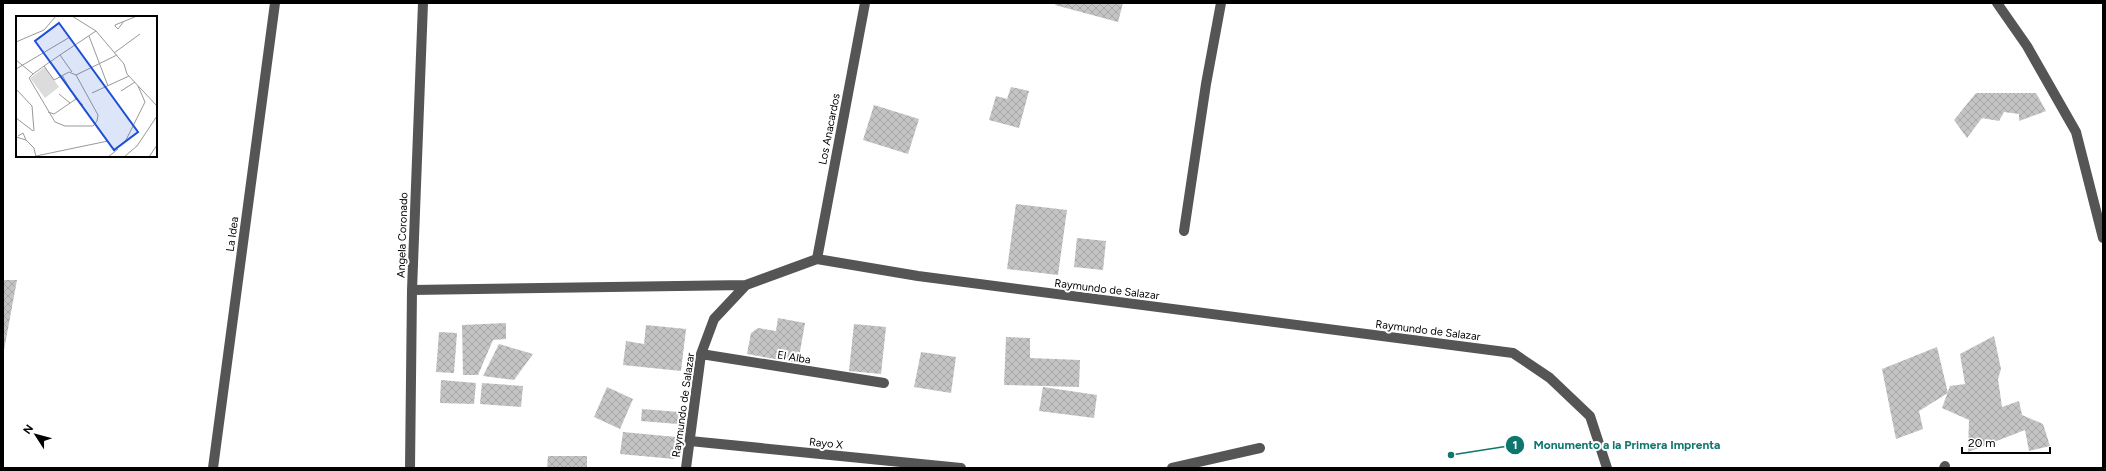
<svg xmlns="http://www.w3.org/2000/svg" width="2106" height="471" font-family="Figtree,sans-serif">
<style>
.building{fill:url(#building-cross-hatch)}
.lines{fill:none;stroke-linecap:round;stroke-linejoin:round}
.minor{stroke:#555;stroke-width:10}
.labels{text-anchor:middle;stroke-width:4;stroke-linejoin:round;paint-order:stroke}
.street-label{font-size:11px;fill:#000;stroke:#fff}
.inset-road{fill:none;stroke:#999;stroke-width:1}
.view{fill:#1d4ed8;fill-opacity:0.15;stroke:#1d4ed8;stroke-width:2}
.inset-edge{fill:none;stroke:#000;stroke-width:2}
.leader{fill:none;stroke:#0f766e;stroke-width:1.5}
.callout-dot{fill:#0f766e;stroke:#fff;stroke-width:1.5}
.mark-label{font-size:12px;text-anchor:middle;font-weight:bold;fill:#fff}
.callout-label{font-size:12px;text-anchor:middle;font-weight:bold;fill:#0f766e;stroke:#fff;stroke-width:4;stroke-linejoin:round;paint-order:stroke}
</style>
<defs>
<pattern id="building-cross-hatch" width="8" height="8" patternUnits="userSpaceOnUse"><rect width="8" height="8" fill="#c4c4c4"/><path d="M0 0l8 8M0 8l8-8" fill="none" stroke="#a7a7a7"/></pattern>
</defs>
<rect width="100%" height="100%" fill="#fff"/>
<path class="building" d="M1056 3H1123L1118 22 1055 5Z
M1011 87 1029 91 1019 128 989 120 996 96 1007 99Z
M1976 93H2036L2046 111 2019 121V114L2004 112 1999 121 1982 118 1967 138 1954 120Z
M874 105 919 119 908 154 863 140Z
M1016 204 1067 210 1058 275 1007 269Z
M1077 238 1106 241 1103 270 1074 267Z
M3 280H17L4 350H3Z
M778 318 805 323 798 363 747 354 751 333 758 328 776 331Z
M506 323V339L493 340 478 375H463L462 325Z
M854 324 886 327 881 374 849 371Z
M646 325 686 329 681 371 623 365 626 341 644 344Z
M439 332 457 333 454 373 436 372Z
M1994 336 2001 369 1998 379 2002 407 2019 401 2022 415 2043 424 2050 446 2029 451 2025 430 1968 452 1969 420 1942 408 1950 386 1965 384 1960 354Z
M1006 337 1030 338V358L1080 360 1079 387 1004 385Z
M499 344 533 354 514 380 483 376Z
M1937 347 1948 393 1919 411 1923 429 1896 439 1882 369Z
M921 352 956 357 951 393 914 387Z
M441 380 476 383 474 404 440 403Z
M482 383 523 386 521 407 480 404Z
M607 387 633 399 620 429 594 417Z
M1043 387 1097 395 1094 418 1039 411Z
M642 409 679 412 678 424 641 421Z
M623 432 676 437 674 459 620 454Z
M548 456H587V468H547Z"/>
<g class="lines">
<path class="minor" d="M1997 3 2027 46 2076 132 2103 238
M1184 231 1206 84 1221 3
M817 259 865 3
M412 290 746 285
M701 354 884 383
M690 441 961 468
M213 468 275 3
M410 468 412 290 423 3
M686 468 701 354 714 319 746 285 817 259 918 276 1513 353 1550 378 1590 416 1607 468
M1172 468 1260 448
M1944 468 1945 466"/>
</g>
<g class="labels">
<g class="street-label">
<text transform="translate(829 129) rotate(-79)" y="4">Los Anacardos</text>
<text transform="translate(232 234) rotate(-82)" y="4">La Idea</text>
<text transform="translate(402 235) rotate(-88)" y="4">Angela Coronado</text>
<text transform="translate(1107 289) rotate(7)" y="4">Raymundo de Salazar</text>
<text transform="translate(1428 330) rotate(7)" y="4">Raymundo de Salazar</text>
<text transform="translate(794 357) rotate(9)" y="4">El Alba</text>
<text transform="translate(683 405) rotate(-82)" y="4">Raymundo de Salazar</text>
<text transform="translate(826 443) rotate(6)" y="4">Rayo X</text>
</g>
</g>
<g transform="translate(16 16)">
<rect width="141" height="141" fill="#fff"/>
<path d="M29 51 43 71 29 82 14 62Z" fill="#dcdcdc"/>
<path class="inset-road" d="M56 0 80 15 108 48 111 58 141 90M108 5 102 13 99 10V9L121 0M73 20 92 70M0 26 28 14 40 0M98 37 124 18M44 39 56 56M0 44 17 58M28 50 38 64 53 56 60 59 82 99 81 105 77 110H49L39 106 13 62 17 58 28 50 44 39 80 15M0 53 54 21M46 59 60 83 67 89M60 59 101 39M0 73 16 90 18 115M105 75 119 66M76 77 113 60M43 78 54 87M32 96 38 98 60 83M0 102 17 115M2 120 7 117 10 124M0 121 10 124 18 132 20 141M109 126 129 86 122 70M20 140 92 125M92 141 102 133M108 141 121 130 141 100M133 141 141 129"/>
<path class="view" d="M43 7 122 116 98 134 19 25Z"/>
<rect width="141" height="141" class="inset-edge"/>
</g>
<path class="leader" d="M1451 455L1515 445"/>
<g class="callout-dot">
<circle cx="1451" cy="455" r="4"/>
<circle cx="1515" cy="445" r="10"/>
</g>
<g class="mark-label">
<text x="1515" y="449">1</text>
</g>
<g class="callout-label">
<text x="1627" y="449">Monumento a la Primera Imprenta</text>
</g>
<rect width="2106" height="471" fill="none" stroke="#000000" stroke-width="8"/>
<g transform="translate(36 435) rotate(306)" stroke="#ffffff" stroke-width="3" paint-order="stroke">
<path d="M0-3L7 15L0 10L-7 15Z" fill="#000000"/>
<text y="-6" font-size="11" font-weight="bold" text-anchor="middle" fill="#000000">N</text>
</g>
<path d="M1962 447v6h88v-6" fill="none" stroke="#000000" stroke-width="2"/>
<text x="1968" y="447" font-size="12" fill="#000000" stroke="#ffffff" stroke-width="3" paint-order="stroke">20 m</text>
</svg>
